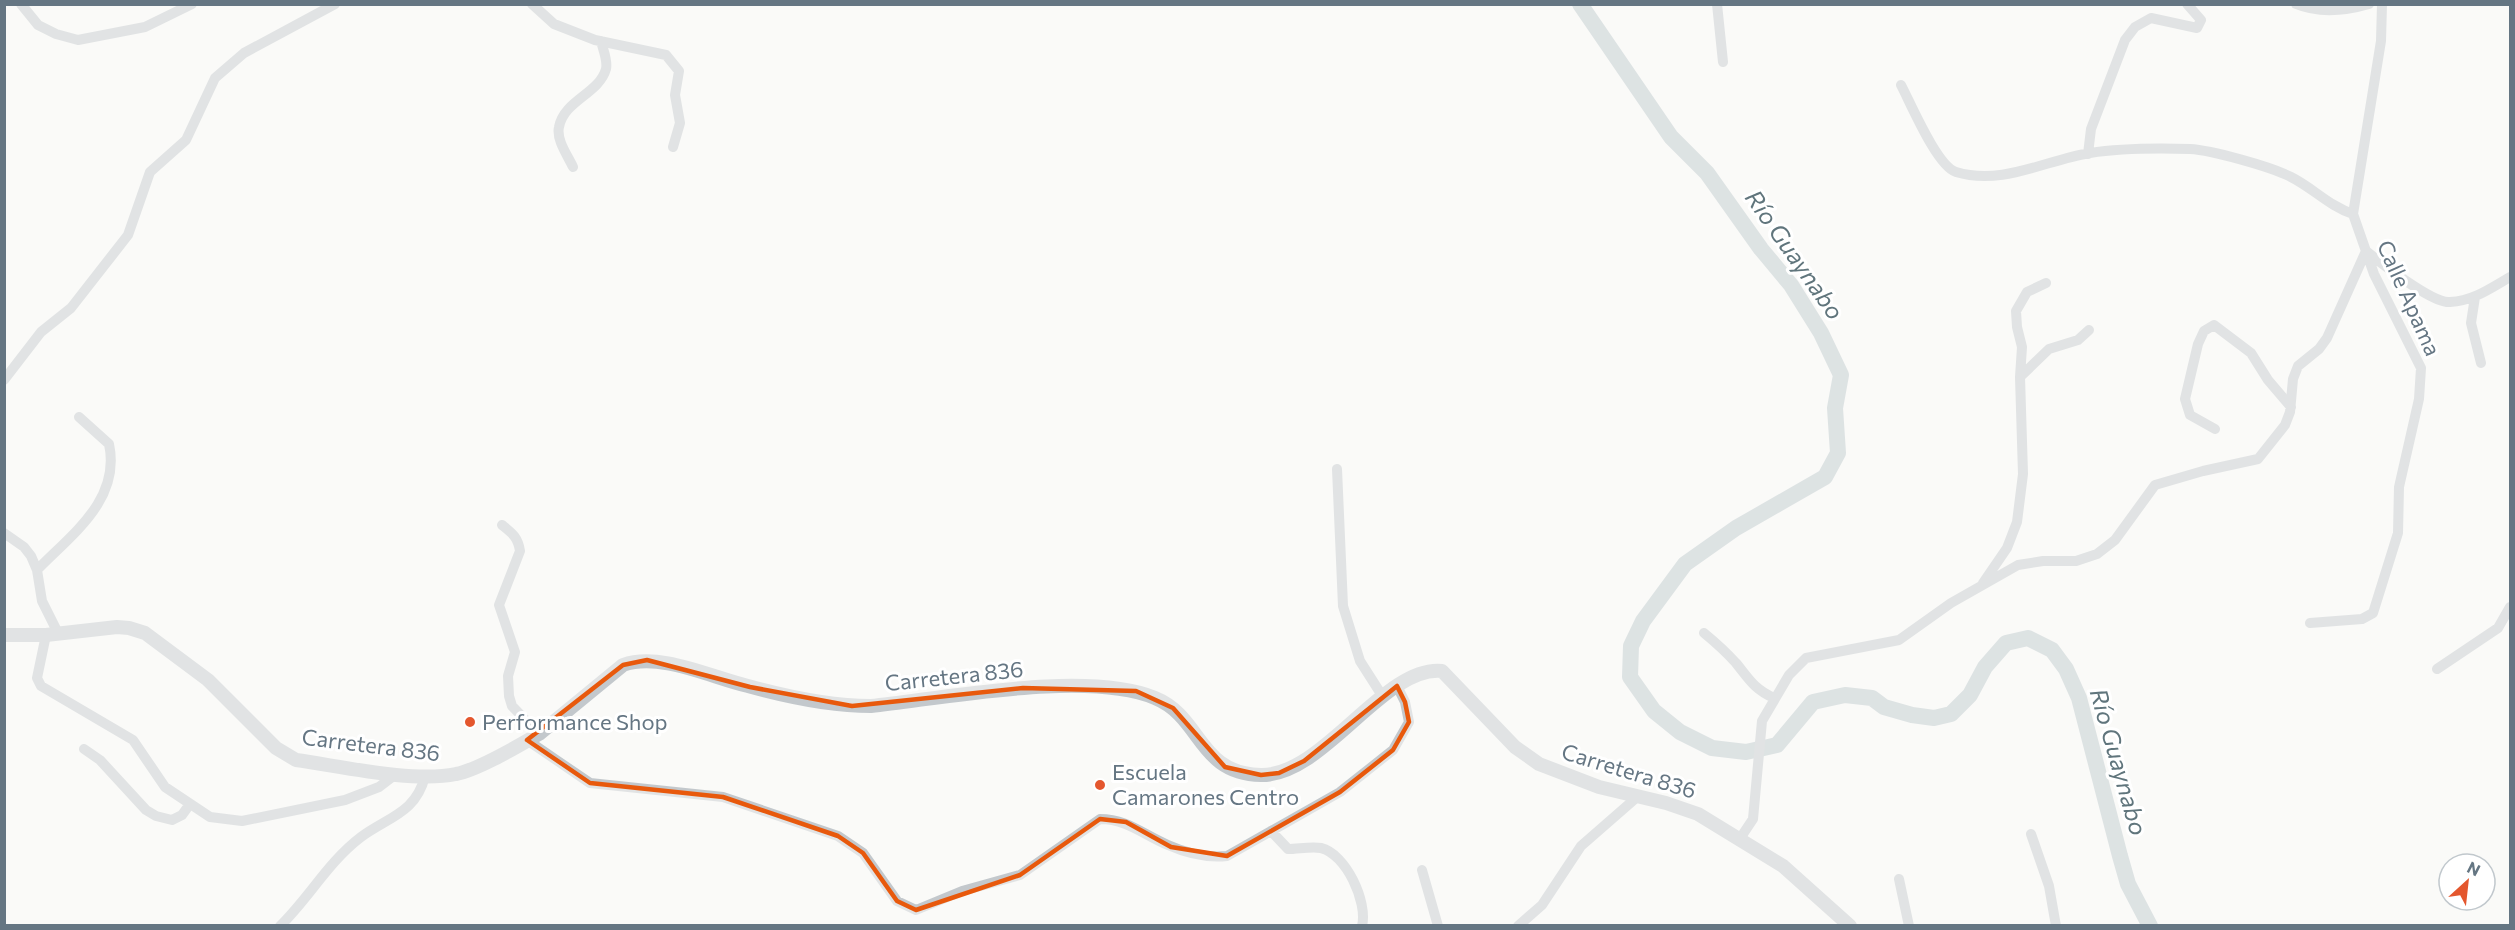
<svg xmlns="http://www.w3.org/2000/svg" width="2515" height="930" font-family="Commissioner,sans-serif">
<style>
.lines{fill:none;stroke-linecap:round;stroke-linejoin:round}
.river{stroke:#bbc7cb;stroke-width:16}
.minor{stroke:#c3c8cc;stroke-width:10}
.tertiary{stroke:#c3c8cc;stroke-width:14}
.marked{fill:none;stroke:#e8590c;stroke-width:4.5;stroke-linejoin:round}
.poi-dot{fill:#e4572e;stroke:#fff;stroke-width:2}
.labels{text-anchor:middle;stroke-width:6;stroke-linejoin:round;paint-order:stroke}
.street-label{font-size:22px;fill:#657683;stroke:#fff}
.poi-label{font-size:22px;fill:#657683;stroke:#fff;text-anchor:start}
.water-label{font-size:24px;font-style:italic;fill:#60757c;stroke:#fff}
</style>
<rect width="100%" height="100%" fill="#fafaf8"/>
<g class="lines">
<path class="river" d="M1580 4 1671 137 1707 173 1761 249 1791 285 1821 333 1841 375 1835 408 1838 453 1825 477 1736 528 1685 564 1643 621 1631 646 1630 677 1654 711 1680 732 1712 748 1746 752 1777 745 1813 702 1845 695 1872 698 1884 707 1912 715 1934 718 1951 714 1970 695 1985 667 2006 643 2028 638 2052 650 2066 669 2079 698 2120 856 2128 884 2150 926"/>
<path class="minor" d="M21 4 38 25 56 34 78 40 145 27 192 4
M532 4 554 24 595 40 666 55 679 71 675 95 680 123 673 147
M1717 4 1723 62
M2296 4C2320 14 2345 11 2369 4
M1901 85C1911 104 1937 166 1956 172 2002 186 2046 160 2090 153 2122 148 2157 148 2190 149 2211 150 2272 167 2291 177 2313 188 2329 206 2353 214
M2088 154 2091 129 2125 40 2135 27 2151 18 2197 28 2201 20 2187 4
M573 167C568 156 556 140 559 127 564 100 599 94 606 69 608 60 603 50 601 41
M2366 251C2381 263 2433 304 2450 302 2473 301 2491 288 2510 277
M2475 297 2471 323 2481 363
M2020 377 2049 349 2078 340 2089 330
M4 380 41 332 71 308 128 235 150 172 186 140 215 78 244 53 335 4
M2215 429 2190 415 2185 399 2198 344 2204 331 2214 325 2251 353 2268 380 2291 407
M1337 469 1343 606 1360 661 1383 697
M502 525C512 533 518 537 520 551L499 605 515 652 508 676 509 696 512 706 539 734
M4 533 24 547 31 556 37 570 42 601 58 633
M37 570C72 534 121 500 109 444L79 417
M1983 583 2007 548 2017 522 2023 474 2020 377 2022 347 2017 327 2016 311 2027 292 2046 283
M2310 623 2362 619 2373 613 2398 533 2399 487 2419 399 2421 368 2374 274 2353 214 2381 41 2382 4
M1704 633C1715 642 1726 652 1736 663 1749 679 1754 689 1774 698
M46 635 37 678 41 686 133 740 165 787 210 817 242 821 345 800 379 787 396 774
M2437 669 2498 628 2510 607
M527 740 590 783 723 797 838 836 863 853 897 901 916 910 962 891 1020 875 1100 819C1127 819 1144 835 1168 845 1186 853 1208 858 1227 856L1340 792 1393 750 1409 722 1405 702 1397 686
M84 749 100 760 146 810 156 816 172 820 182 815 190 804
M1271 831 1288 849C1298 849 1312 846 1321 848 1346 854 1368 902 1362 926
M2031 834 2049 886 2056 926
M1739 840 1753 819 1762 721 1789 675 1806 658 1899 640 1951 603 2018 565 2043 561H2076L2097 554 2115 540 2155 485 2203 471 2258 459 2285 425 2290 412 2293 379 2298 366 2319 349 2327 338 2366 251
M1422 870 1438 926
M1899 879 1909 926
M280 926C309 898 328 862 361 837 388 817 416 813 425 776
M1518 926 1542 905 1581 846 1636 798"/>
<path class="tertiary" d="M4 635H46L117 627 129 628 145 633 208 680 276 748 296 760C340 766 413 783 456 774 478 770 518 746 539 734L623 665C660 652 710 677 748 686 788 697 829 706 871 706 946 698 1087 670 1155 698 1202 717 1198 774 1261 775 1324 776 1384 665 1442 671L1515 747 1539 764 1599 787 1666 803 1698 814 1783 866 1850 926"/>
</g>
<path d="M0 0H2515V930H0ZM647 660 750 687 852 706 1023 688 1136 691 1173 708 1225 767 1261 775 1279 773 1304 761 1397 686 1405 702 1409 722 1393 750 1340 792 1227 856 1171 847 1126 822 1100 819 1020 875 916 910 897 901 863 853 838 836 723 797 590 783 527 740 623 665Z" fill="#fafaf8" fill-opacity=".55" fill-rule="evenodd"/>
<path class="marked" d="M647 660 750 687 852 706 1023 688 1136 691 1173 708 1225 767 1261 775 1279 773 1304 761 1397 686 1405 702 1409 722 1393 750 1340 792 1227 856 1171 847 1126 822 1100 819 1020 875 916 910 897 901 863 853 838 836 723 797 590 783 527 740 623 665Z"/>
<g class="poi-dot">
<circle cx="470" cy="722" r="6"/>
<circle cx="1100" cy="785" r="6"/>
</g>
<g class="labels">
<g class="street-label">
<text transform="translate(2409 298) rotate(66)" y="8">Calle Apama</text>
<text transform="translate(954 676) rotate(-6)" y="8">Carretera 836</text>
<text transform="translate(371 745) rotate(7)" y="8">Carretera 836</text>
<text transform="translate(1629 771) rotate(17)" y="8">Carretera 836</text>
</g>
<g class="poi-label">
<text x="482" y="730">Performance Shop</text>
<text x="1112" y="780">Escuela<tspan x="1112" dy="25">Camarones Centro</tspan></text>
</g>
<g class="water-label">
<text transform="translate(1794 255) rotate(55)" y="8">Río Guaynabo</text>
<text transform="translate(2118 762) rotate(74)" y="8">Río Guaynabo</text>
</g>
</g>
<rect width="2515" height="930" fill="none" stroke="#657683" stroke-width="12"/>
<g transform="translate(2467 882) rotate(27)"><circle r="28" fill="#ffffff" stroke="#c1c8cd" stroke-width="1.5"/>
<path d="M0-4.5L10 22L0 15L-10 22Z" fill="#e4572e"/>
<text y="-9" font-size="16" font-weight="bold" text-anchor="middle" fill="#657683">N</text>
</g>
</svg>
